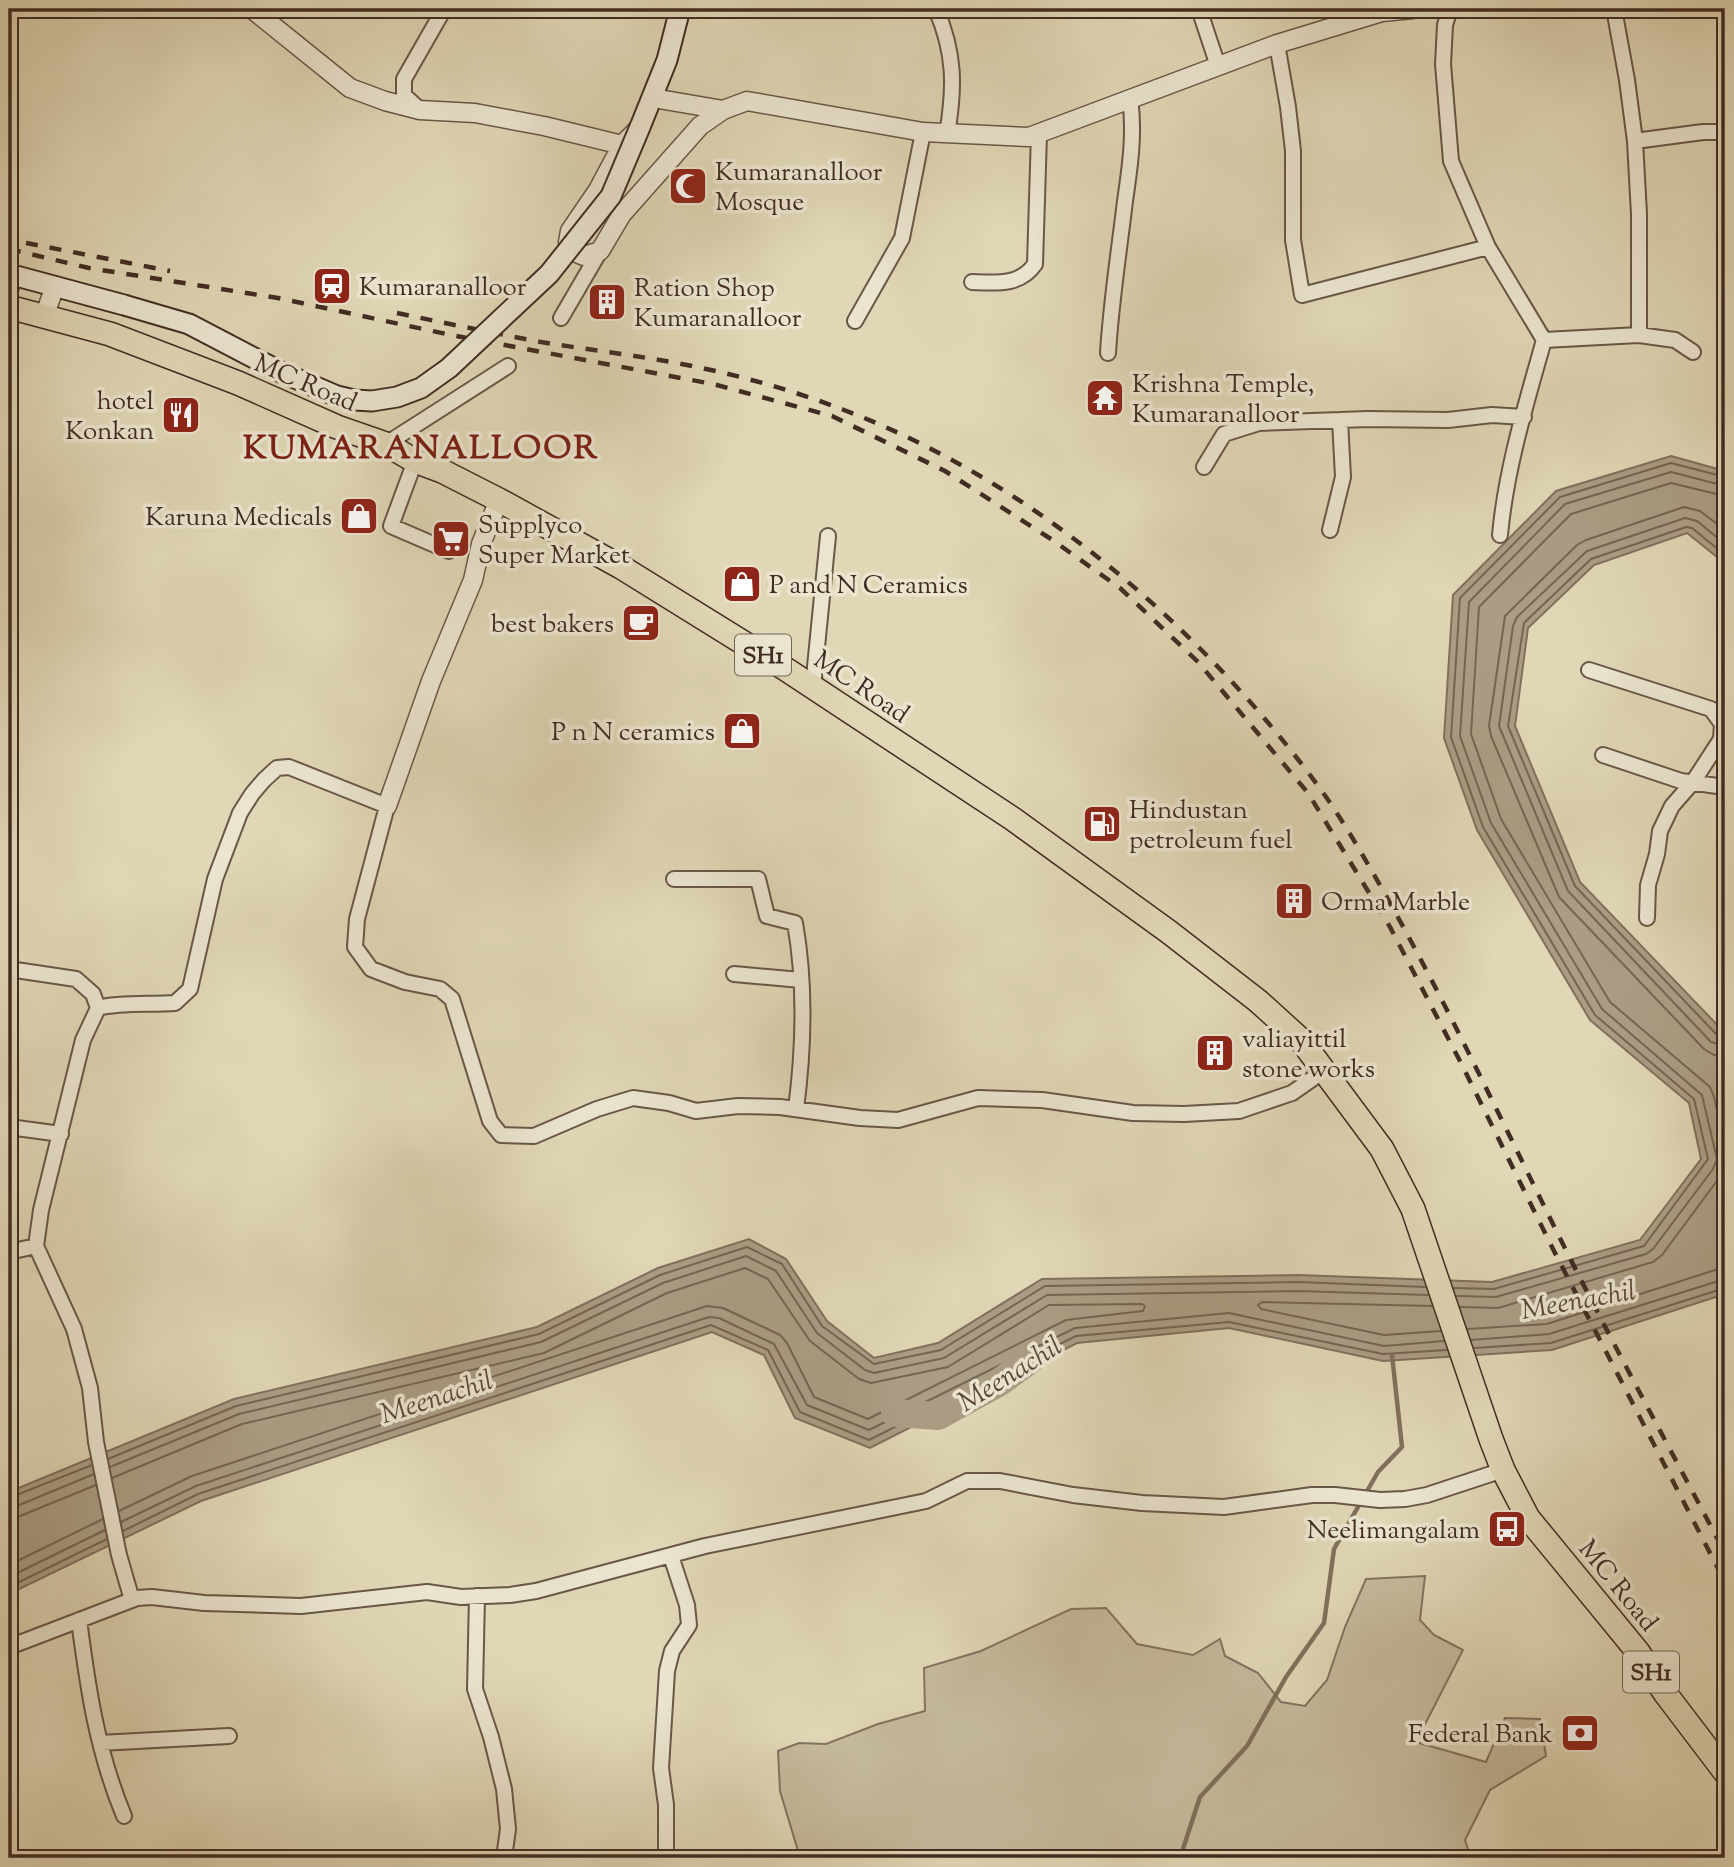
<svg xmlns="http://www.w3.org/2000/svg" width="1734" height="1867" font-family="'Sorts Mill Goudy',serif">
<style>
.green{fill:#c5ba9d;stroke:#837360;stroke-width:2}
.water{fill:#aa9d84;stroke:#80705d;stroke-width:2}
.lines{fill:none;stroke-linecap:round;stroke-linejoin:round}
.shore{stroke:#766454;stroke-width:2}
.stream{stroke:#80705d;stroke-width:4.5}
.river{stroke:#aa9d84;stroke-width:28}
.minor-casing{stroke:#695748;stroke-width:18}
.tertiary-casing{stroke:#695748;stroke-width:21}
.secondary-casing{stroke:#412c23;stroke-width:23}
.primary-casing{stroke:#412c23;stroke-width:26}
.minor{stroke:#ebe5d0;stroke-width:14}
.tertiary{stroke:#ebe5d0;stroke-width:18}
.secondary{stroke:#ebe5d0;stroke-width:19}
.primary{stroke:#e0d7b6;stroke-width:23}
.rail{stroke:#412c23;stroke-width:4.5;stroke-dasharray:12 12;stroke-linecap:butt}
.secondary-bridge-casing{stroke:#412c23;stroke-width:23;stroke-linecap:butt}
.secondary-bridge{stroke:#ebe5d0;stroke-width:19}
.labels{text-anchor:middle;stroke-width:7;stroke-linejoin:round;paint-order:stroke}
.shield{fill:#ebe5d0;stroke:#746457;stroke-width:2}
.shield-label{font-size:24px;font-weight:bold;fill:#412c23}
.poi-label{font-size:26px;fill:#412c23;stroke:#ebe5d0;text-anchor:start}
.street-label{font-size:26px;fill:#412c23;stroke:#ebe5d0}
.water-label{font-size:28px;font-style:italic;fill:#5b483b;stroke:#ebe5d0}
.district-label{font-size:33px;font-weight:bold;letter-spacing:2px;fill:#7a1f14;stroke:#ebe5d0}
</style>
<rect width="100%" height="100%" fill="#e0d7b6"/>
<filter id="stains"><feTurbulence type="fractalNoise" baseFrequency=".00286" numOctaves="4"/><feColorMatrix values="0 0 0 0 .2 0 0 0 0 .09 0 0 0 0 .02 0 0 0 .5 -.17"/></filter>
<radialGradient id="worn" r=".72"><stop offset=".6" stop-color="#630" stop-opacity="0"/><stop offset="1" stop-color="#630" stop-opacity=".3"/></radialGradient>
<path class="green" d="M1425 1576 1420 1620 1434 1635 1463 1650 1416 1742 1486 1762 1505 1718 1540 1719 1546 1756 1490 1790 1465 1840 1471 1858H798V1851L780 1791 778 1751 799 1743 826 1744 878 1724 925 1711 924 1668 981 1651 1071 1609 1106 1608 1137 1644 1193 1655 1220 1639 1225 1656 1258 1673 1281 1702 1305 1706 1327 1680 1345 1627 1366 1579Z"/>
<path class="water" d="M1671 456 1725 471V588L1722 561 1687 533 1594 565 1528 628 1515 726 1580 882 1725 1033V1294L1552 1350 1383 1361 1229 1328 1077 1343 870 1448 795 1418 764 1355 712 1332 201 1501 9 1594V1492L234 1399 537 1327 658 1268 749 1239 786 1259 827 1321 874 1358 938 1343 1042 1279 1298 1275 1492 1282 1640 1240 1701 1159 1689 1103 1590 1020 1477 830 1444 738 1453 595 1556 491Z"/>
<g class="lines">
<path class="shore" d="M1725 496 1671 483 1571 514 1479 607 1471 734 1501 819 1610 1002 1710 1087 1714 1097 1725 1145
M1725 530 1700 511 1684 507 1586 540 1577 545 1505 616 1489 726 1491 736 1559 897 1704 1049 1714 1055 1725 1057
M1725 544 1697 521 1685 518 1587 551 1517 617 1513 626 1499 726 1568 891 1711 1042 1725 1046
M1725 555 1692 528 1686 527 1591 559 1524 623 1508 726 1575 886 1717 1035 1725 1038
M1454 1288 1494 1289 1644 1246 1708 1159 1694 1099 1595 1015 1483 827 1451 737 1460 598 1560 497 1671 463 1725 477
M1457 1296 1496 1297 1646 1254 1653 1249 1713 1169 1717 1159 1702 1095 1602 1009 1491 823 1460 736 1469 602 1565 504 1671 472 1725 486
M1432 1306 1262 1302 1258 1305 1261 1309 1384 1335 1441 1331
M1460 1307 1498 1308 1653 1262 1662 1255 1725 1170
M1468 1329 1547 1324 1715 1270 1725 1269
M1471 1340 1549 1334 1725 1279
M1474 1348 1551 1343 1725 1288
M108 1459 236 1406 539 1334 660 1275 747 1247 782 1264 822 1326 874 1364 941 1350 1045 1286 1298 1282 1425 1287
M110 1467 239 1414 541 1342 663 1283 746 1256 776 1271 817 1333 865 1370 874 1373 944 1358 1047 1295 1298 1291 1428 1295
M112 1478 242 1424 544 1353 667 1293 745 1268 768 1279 810 1341 859 1379 871 1383 948 1367 1049 1305 1142 1304 1145 1306 1143 1311 1066 1320 868 1419 814 1397 787 1343 780 1335 723 1308 707 1306 192 1476 119 1511
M9 1498 92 1465
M9 1507 17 1506 94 1474
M9 1517 20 1516 96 1485
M121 1522 196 1486 709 1317 719 1318 774 1344 807 1405 869 1430 1075 1328 1229 1313 1384 1346 1444 1341
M123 1531 198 1494 711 1325 768 1350 800 1412 869 1440 1076 1336 1229 1322 1383 1354 1447 1350
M9 1565 103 1519
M9 1577 105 1530
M9 1587 107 1539"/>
<path class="stream" d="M1180 1858 1200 1797 1247 1746 1286 1677 1324 1623 1334 1549 1378 1472 1402 1447 1392 1355"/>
<path class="river" d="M895 1413 938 1416 1000 1382 1031 1359"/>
<g class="minor-casing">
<path id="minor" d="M936 9C955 53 955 87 947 134
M1199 9 1218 66
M1450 9 1445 25 1443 64 1451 161 1488 247 1544 340
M1614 9 1627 80 1635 141 1703 132H1725
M1277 44 1288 107 1293 151V240L1302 295 1488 247
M419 109 404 95V79L444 9
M1635 141 1639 214V335L1675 340 1693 352
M972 282C996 283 1020 286 1035 264L1039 134
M561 318 600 251
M855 321 902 238 923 132
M1108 353C1111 302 1119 252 1125 201 1130 167 1135 132 1130 98
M386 444 508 366
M415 461 391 526 449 551
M1204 467 1224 434 1259 423 1368 419 1448 420 1492 415 1524 417
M1330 530 1343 477 1340 420
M1500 535C1506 469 1526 404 1544 340L1639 335
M1589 670 1711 709 1722 724 1721 739 1693 782 1672 806 1660 831 1657 854 1648 885 1647 918
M813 687 828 536
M1603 755 1681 781 1725 787
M674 879H758L767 916 795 923C806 985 804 1047 796 1109
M9 969 76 979 93 994 98 1008
M734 974 801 980
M9 1127 61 1134
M9 1252 36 1246
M477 1596 475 1689 491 1737 504 1789 508 1829 504 1858
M132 1600 119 1555 96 1442 90 1388 74 1329 36 1246 41 1210 83 1040 98 1008C121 1002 151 1005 175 1003L190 989 215 879 240 813 252 794 264 780 277 768 289 767 387 806 357 919 355 947 371 969 405 982 440 989 452 999 490 1121 501 1135 534 1136 597 1109 633 1098 669 1103 696 1111 738 1106 780 1107 860 1118 898 1120 978 1098 1042 1100 1133 1113 1184 1114 1239 1111 1292 1093 1325 1070
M79 1620C88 1689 97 1751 124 1816
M9 1647 137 1598 152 1597 204 1603 301 1606 427 1592 461 1597 510 1595 536 1591 705 1546 926 1501 967 1481H1000L1073 1495 1142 1503 1224 1507 1312 1495H1335L1380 1500 1405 1499 1427 1495 1503 1470
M100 1743 229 1736
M666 1858V1805L661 1768 667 1671 672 1651 689 1625 687 1605 671 1556"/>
</g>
<g class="tertiary-casing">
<path id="tertiary" d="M252 9 350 88 385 101 420 110 475 113 544 126 622 145
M653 98 723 110
M640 127 622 145 598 190 570 231 568 242 572 251 584 256 600 251 622 214 700 126 723 110 747 101 923 132 1029 137 1277 44 1382 12 1413 9
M9 289 13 275
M44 317 55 286
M387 806 431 681 473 580 481 544 499 500"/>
</g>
<g class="secondary-casing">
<path id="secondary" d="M640 127 667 60 680 9
M9 274 124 305"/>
</g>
<g class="primary-casing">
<path id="primary" d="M9 307 110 334 238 383 337 427 386 444 415 461 442 471 499 500 621 567 784 668 1013 819 1169 932 1258 1001 1301 1040 1382 1149 1413 1209 1491 1439 1503 1470 1528 1518 1638 1652 1665 1693 1725 1772"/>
</g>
<use href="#minor" class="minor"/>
<use href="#tertiary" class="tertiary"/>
<use href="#secondary" class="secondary"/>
<use href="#primary" class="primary"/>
<path class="rail" d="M26 243 170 271
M9 249 89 268 278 298 451 335 713 384 832 416 945 471 1051 539 1120 588 1198 662 1308 793 1390 927 1461 1063 1554 1251 1725 1582
M397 313C445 323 493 333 541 342 576 348 612 352 647 358 713 368 782 386 844 410 1033 482 1200 626 1319 787 1345 823 1368 864 1390 903 1447 1005 1497 1111 1549 1216 1605 1330 1666 1441 1725 1553"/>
<g class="secondary-bridge-casing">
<path id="secondary-bridge" d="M124 305 189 324 283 373 337 396 354 400 372 401 397 397 421 388 449 368 549 274 611 196 640 127"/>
</g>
<use href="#secondary-bridge" class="secondary-bridge"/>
</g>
<defs>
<g id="mosque-square" transform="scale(2.0125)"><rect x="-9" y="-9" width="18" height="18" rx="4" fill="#8f2418" stroke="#ebe5d0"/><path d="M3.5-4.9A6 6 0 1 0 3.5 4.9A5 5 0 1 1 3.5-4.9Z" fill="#fff"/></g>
<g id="station-square" transform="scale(2.0125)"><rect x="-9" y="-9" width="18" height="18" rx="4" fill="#8f2418" stroke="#ebe5d0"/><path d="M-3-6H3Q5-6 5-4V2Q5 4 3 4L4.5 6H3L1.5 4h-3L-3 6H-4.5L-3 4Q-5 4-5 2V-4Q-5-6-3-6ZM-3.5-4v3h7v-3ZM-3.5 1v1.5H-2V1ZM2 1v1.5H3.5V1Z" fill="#fff"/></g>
<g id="building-square" transform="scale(2.0125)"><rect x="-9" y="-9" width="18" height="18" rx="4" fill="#8f2418" stroke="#ebe5d0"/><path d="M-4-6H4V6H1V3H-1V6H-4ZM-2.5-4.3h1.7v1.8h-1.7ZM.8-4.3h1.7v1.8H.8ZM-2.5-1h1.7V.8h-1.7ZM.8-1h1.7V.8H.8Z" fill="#fff"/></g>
<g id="temple-square" transform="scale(2.0125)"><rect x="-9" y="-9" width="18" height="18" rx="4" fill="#8f2418" stroke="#ebe5d0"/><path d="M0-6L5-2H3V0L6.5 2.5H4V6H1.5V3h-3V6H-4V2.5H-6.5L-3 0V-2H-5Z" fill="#fff"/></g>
<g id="restaurant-square" transform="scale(2.0125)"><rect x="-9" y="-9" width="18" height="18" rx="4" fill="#8f2418" stroke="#ebe5d0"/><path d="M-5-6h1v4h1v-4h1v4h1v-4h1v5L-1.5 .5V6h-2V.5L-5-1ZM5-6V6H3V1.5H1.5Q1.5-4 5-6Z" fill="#fff"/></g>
<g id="shop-square" transform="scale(2.0125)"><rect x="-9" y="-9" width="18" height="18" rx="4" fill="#8f2418" stroke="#ebe5d0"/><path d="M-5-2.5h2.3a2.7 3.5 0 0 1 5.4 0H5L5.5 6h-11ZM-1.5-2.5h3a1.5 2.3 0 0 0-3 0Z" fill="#fff"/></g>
<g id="supermarket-square" transform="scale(2.0125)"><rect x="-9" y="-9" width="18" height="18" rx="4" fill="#8f2418" stroke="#ebe5d0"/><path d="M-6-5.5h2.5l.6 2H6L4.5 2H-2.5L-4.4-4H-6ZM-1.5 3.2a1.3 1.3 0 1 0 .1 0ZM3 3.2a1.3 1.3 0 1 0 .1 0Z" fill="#fff"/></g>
<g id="cafe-square" transform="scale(2.0125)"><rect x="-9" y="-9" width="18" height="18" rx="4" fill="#8f2418" stroke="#ebe5d0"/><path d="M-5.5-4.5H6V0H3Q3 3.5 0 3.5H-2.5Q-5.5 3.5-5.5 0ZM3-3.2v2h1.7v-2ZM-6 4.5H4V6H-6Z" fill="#fff"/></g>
<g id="fuel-square" transform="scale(2.0125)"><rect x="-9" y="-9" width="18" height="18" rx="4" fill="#8f2418" stroke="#ebe5d0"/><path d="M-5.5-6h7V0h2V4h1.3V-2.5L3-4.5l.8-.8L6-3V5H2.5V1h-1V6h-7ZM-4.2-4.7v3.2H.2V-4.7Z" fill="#fff"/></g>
<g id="bus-square" transform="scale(2.0125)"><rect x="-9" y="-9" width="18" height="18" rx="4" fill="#8f2418" stroke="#ebe5d0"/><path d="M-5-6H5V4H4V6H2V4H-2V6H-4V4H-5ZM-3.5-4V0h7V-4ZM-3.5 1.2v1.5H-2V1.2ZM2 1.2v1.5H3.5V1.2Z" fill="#fff"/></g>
<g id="bank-square" transform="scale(2.0125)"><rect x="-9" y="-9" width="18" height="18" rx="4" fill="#8f2418" stroke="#ebe5d0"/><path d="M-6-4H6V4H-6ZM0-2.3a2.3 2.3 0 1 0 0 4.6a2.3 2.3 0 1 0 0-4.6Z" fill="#fff"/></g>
</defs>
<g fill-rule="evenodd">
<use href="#mosque-square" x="688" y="186"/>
<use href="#station-square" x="332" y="286"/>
<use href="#building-square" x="607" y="302"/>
<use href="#temple-square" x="1105" y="398"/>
<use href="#restaurant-square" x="181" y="415"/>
<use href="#shop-square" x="359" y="516"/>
<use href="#supermarket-square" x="451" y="539"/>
<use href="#shop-square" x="742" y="584"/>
<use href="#cafe-square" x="641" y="623"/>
<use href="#shop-square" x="742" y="731"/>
<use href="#fuel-square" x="1102" y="824"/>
<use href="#building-square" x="1294" y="901"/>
<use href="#building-square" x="1215" y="1053"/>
<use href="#bus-square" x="1507" y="1529"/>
<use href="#bank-square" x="1580" y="1733"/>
</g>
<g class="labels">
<g class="shield">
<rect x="735" y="634.5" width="56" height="41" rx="5"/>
<rect x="1623" y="1651.5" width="56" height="41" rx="5"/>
</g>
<g class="shield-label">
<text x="763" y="663">SH1</text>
<text x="1651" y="1680">SH1</text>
</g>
<g class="poi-label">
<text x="715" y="180">Kumaranalloor<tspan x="715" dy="30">Mosque</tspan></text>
<text x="359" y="295">Kumaranalloor</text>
<text x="634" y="296">Ration Shop<tspan x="634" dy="30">Kumaranalloor</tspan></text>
<text x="1132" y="392">Krishna Temple,<tspan x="1132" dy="30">Kumaranalloor</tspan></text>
<text x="154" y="409" text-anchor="end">hotel<tspan x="154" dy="30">Konkan</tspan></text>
<text x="332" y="525" text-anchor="end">Karuna Medicals</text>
<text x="478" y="533">Supplyco<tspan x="478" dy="30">Super Market</tspan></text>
<text x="769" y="593">P and N Ceramics</text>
<text x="614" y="632" text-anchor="end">best bakers</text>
<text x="715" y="740" text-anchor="end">P n N ceramics</text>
<text x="1129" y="818">Hindustan<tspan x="1129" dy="30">petroleum fuel</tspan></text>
<text x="1321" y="910">Orma Marble</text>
<text x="1242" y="1047">valiayittil<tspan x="1242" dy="30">stone works</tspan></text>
<text x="1480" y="1538" text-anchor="end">Neelimangalam</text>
<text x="1553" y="1742" text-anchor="end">Federal Bank</text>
</g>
<g class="street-label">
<text transform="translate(306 382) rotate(23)" y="9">MC Road</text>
<text transform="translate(862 686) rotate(34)" y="9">MC Road</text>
<text transform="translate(1619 1585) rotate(51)" y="9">MC Road</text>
</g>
<g class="water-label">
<text transform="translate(1578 1299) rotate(-10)" y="10">Meenachil</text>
<text transform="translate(1009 1373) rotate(-32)" y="10">Meenachil</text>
<text transform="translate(436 1396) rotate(-18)" y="10">Meenachil</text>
</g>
<g class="district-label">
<text x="421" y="458">KUMARANALLOOR</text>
</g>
</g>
<rect width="1734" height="1867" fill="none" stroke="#e0d7b6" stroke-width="35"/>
<rect x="10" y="10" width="1713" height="1846" fill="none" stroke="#412c23" stroke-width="3.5"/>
<rect x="18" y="18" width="1699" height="1832" fill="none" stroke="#412c23" stroke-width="2"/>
<rect width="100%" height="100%" filter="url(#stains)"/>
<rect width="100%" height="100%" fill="url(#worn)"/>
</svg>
